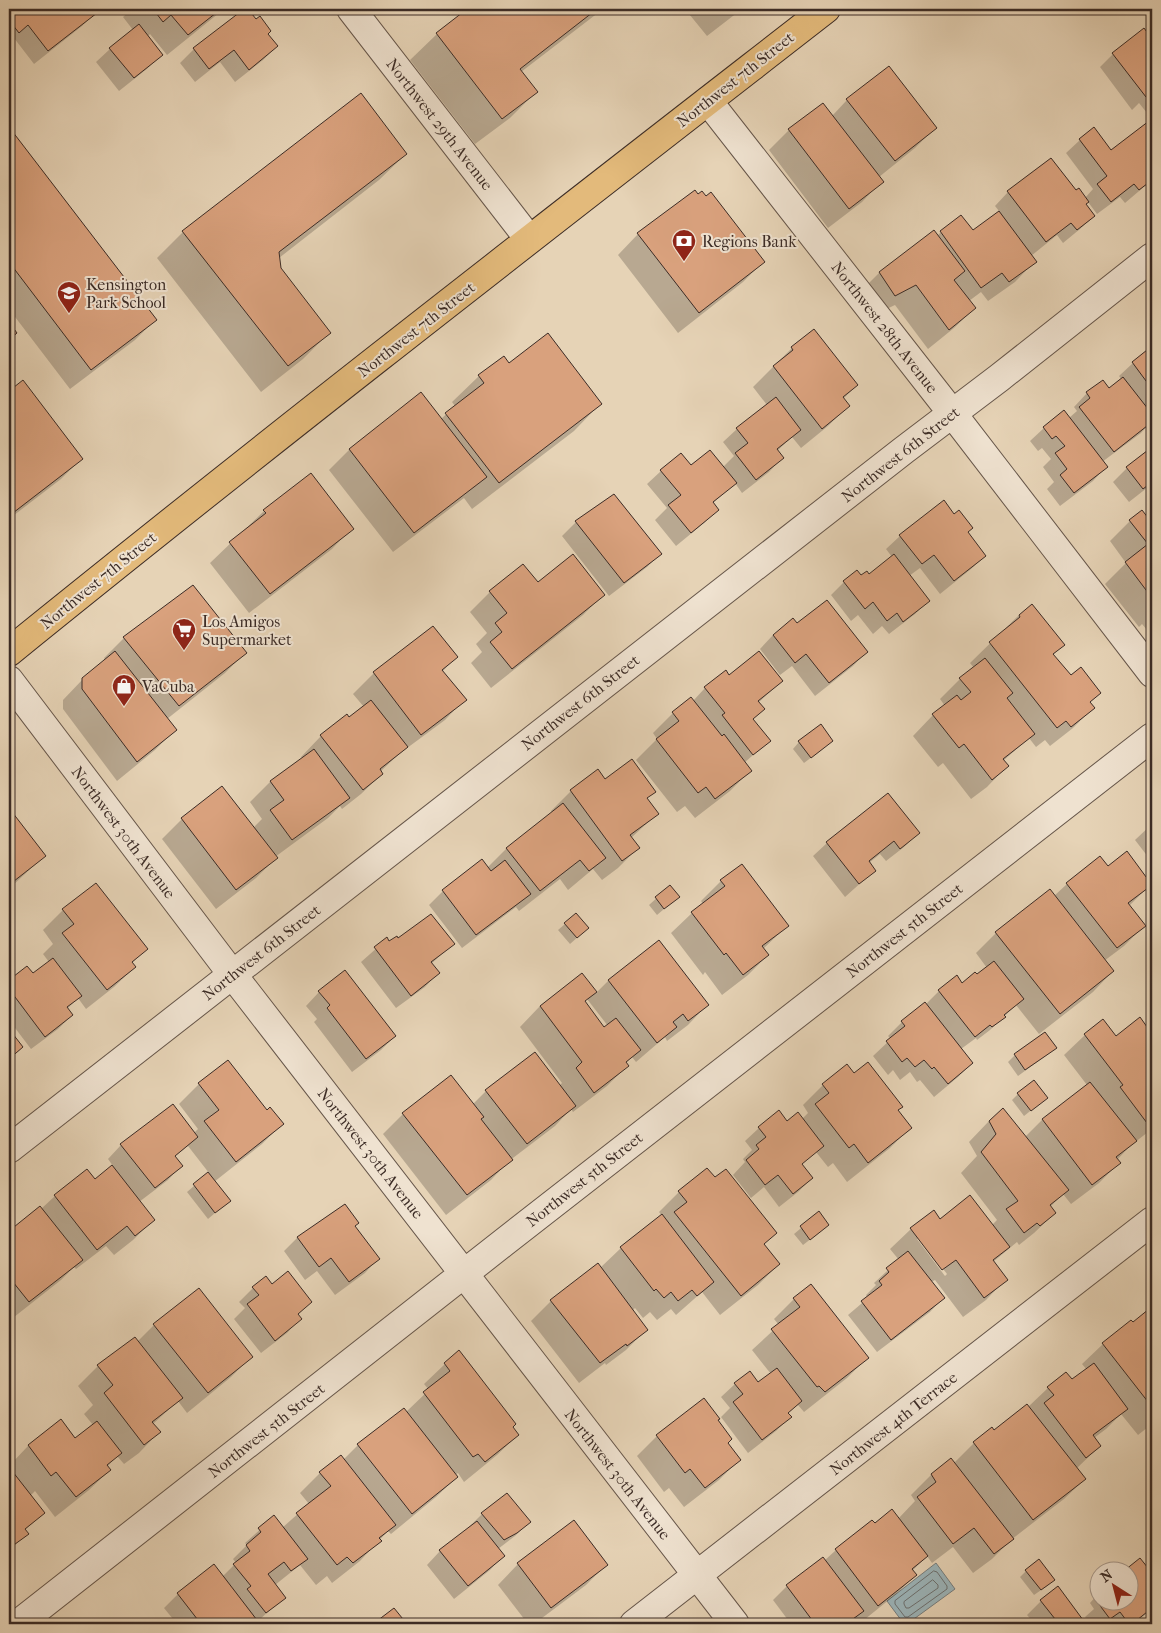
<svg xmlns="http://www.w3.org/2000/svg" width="1161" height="1633" font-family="'IM FELL French Canon',serif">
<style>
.water{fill:#9cb5ba;stroke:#767e7f}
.shadow{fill:#0003;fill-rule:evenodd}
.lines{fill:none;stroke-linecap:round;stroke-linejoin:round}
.shore{stroke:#6c7070;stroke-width:1}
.building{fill:#d9a17d;stroke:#3c2c26}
.minor-casing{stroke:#66564a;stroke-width:30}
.major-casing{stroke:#3c2c26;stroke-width:30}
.minor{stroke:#efe2d0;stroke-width:28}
.major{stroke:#e3ba7b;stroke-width:28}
.labels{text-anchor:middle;stroke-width:4;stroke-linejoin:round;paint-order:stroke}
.street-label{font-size:16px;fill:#3c2c26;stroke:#efe2d0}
.poi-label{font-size:16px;fill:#3c2c26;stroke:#efe2d0;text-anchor:start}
</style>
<rect width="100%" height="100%" fill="#e6d3b6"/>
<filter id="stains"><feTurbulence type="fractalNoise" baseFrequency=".004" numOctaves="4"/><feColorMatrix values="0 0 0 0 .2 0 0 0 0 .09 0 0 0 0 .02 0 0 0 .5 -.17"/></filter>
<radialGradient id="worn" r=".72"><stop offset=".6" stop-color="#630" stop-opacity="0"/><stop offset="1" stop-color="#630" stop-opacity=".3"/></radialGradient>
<path class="water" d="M936 1563 955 1589 907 1624H904L887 1601Z"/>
<path class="shadow" d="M9 9H93L96 12 82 26 34 64 14 38 9 42Z
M132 9H224L167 55 150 34 147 37 161 54 148 68 119 91 96 62 110 49 133 30 123 17Z
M246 9 277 46 263 60 235 82 220 62 195 82 180 63 194 49Z
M469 9H603L521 72 536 92 510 118 475 144 410 60 437 34Z
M685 9H742L707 36Z
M1144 30 1152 41V180L1125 203 1120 197 1097 214 1088 202 1085 204 1094 216 1080 229 1063 243 1057 235 1031 256 1035 261 1015 282 988 301 981 292 969 301 975 308 954 328 928 349 895 305 874 315 859 293 879 273 934 231 937 236 941 232 973 231 999 211 995 206 1008 192H1075L1085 198 1093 189 1066 153 1080 140 1111 152 1149 122 1148 121 1151 118 1139 103 1132 110 1100 67 1113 54Z
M847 100 935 128 915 148 879 177 882 181 862 202 828 228 769 150 789 130 832 116Z
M9 129 155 320 135 340 70 389 9 309Z
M406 154 379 180 279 258V269L329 333 303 359 261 392 157 258 183 232Z
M698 196 706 197 763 262 743 282 678 333 618 255 638 234Z
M792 348 857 385 843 399 848 406 828 426 801 448 792 437 777 451 782 458 769 472 742 493 735 483 712 504 717 510 704 523 676 546 655 520 667 508 647 484 661 471 690 467H723L734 456 723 442 737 429 767 405 753 387Z
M1152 348V421L1141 433 1102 462 1106 467 1093 481 1060 506 1047 489 1054 482 1043 467 1051 459 1042 448 1038 451 1030 441 1044 428 1069 418 1077 411 1074 407 1087 393 1109 390 1122 380 1119 376 1133 363Z
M509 365 600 404 574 431 472 509 464 498 393 552 329 470 350 449 441 419 455 406 452 402 479 376Z
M22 382 81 459 61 479 9 519V392Z
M1152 449V484L1129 502 1113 482 1127 468Z
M614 495 660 554 647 567 609 596 562 536 576 522Z
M264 511 352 528 332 549 249 613 210 563Z
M954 515 985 556 971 569 940 594 920 568 909 576 928 601 915 614 889 634 882 626 873 634 858 615 851 621 831 595 844 582 869 575 892 557 886 549 900 536Z
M1152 515V636L1142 624 1139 627 1105 584 1126 563 1110 541 1130 521 1148 520Z
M537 584 603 595 583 615 491 688 471 663 482 652 476 644 487 633 470 612 490 592Z
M1019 615 1063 645 1053 655 1070 677 1100 693 1089 703 1093 708 1073 728 1050 746 1045 740 1036 747 1029 738 1003 761 1007 766 987 787 971 799 943 763 938 767 913 736 933 715 945 706 940 699 960 679 974 668 970 663Z
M797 625 866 652 853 666 815 696 792 666 780 675 760 649 773 635Z
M432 628 456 657 442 672 465 699 445 720 399 754 380 772 382 774 361 794 342 809 340 806 328 818 275 857 276 858 256 878 216 909 162 839 182 819 253 828 262 819 250 802 271 781 302 758 301 757 321 736 348 719 364 707 353 694 374 673Z
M124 638 245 653 225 673 167 719 175 730 155 750 117 781 63 709V700L83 679 106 661 104 658Z
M729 676 782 681 758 703 763 709 752 720 769 741 744 763 750 771 730 791 695 818 685 806 677 812 636 760 657 739 653 733 673 713 693 701 705 688Z
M799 742 825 747 804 763 793 749Z
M605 781 654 791 646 799 657 814 631 838 638 848 618 868 602 880 593 869 568 890 560 879 519 911 516 907 462 948 429 905 443 891 487 868 507 848 552 813 551 811 571 791Z
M9 811 44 856 9 889Z
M1152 824V862L1135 840Z
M918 833 904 847 886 861 880 854 869 863 874 871 845 897 813 856 827 843Z
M1152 862V870L1149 866Z
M1107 868 1151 884 1129 906 1144 926 1124 946 1104 961 1113 971 1093 992 1039 1034 1016 1005 990 1030 977 1040 976 1038 961 1049 972 1063 958 1077 934 1097 920 1080 917 1082 910 1072 900 1080 893 1070 888 1075 873 1056 891 1039 888 1036 902 1022 925 1005 939 991 962 984 977 976 987 968 976 953 996 933 1054 896 1067 884Z
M721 881 787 926 763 949 768 955 748 975 722 995 705 972 703 975 671 933 692 913 703 904 701 901Z
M670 886 678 897 657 915 649 905Z
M63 910 146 949 132 963 135 967 114 987 86 1009 78 998 67 1009 72 1015 58 1029 31 1049 9 1020V982L27 967 33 975 49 962 43 954 53 944 43 930Z
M565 924 588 928 570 944 558 930Z
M387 939 389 943 398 940 453 944 431 964 438 973 425 987 396 1008 361 962Z
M582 975 596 993 609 980 708 1004 688 1025 667 1041 665 1037 636 1062 632 1057 625 1064 627 1066 607 1086 573 1112 571 1109 555 1126 509 1161 491 1180 446 1215 383 1134 403 1114 472 1105 486 1091 559 1086 562 1083 520 1027 540 1006ZM587 999 608 1026 604 1029 584 1003Z
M319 992 395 1036 381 1050 352 1072 314 1022 317 1019 306 1006Z
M1139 1019 1152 1036V1129L1130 1146 1117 1160 1119 1163 1099 1183 1071 1204 1063 1194 1050 1207 1055 1213 1034 1233 1019 1245 1017 1242 993 1262 1006 1279 986 1300 963 1317 935 1280 931 1282 943 1298 930 1312 877 1352 848 1315 868 1298 866 1295 876 1285 874 1283 899 1260 890 1249 911 1229 933 1212 939 1220 992 1225 997 1220 961 1173 977 1156 969 1142 989 1121 1025 1137 1042 1120 1087 1085 1064 1055 1085 1035 1103 1021 1116 1038ZM919 1238 947 1274 945 1276 917 1239Z
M1045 1034 1055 1048 1048 1054 1018 1076 1008 1062 1015 1055Z
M854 1075 902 1107 897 1111 910 1128 890 1148 847 1182 833 1163 828 1167 816 1152 801 1165 812 1178 798 1192 779 1207 764 1187 751 1198 733 1175 745 1162 743 1159 752 1150 745 1141 759 1128 802 1119 808 1113 803 1105 823 1085Z
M199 1084 267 1111 282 1124 262 1144 214 1182 229 1201 208 1219 187 1192 209 1173 188 1146 174 1157 181 1166 168 1180 139 1202 153 1220 133 1240 114 1255 106 1246 76 1269 74 1267 61 1280 9 1321V1233L40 1208 41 1209 55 1196 94 1181 113 1166 108 1159 121 1145 194 1133 198 1129 179 1104Z
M1018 1094 1039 1104 1024 1116 1012 1100Z
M715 1179 775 1233 763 1245 779 1264 758 1285 720 1315 702 1292 676 1315 671 1309 657 1320 650 1312 643 1318 635 1308 632 1311 647 1329 626 1350 606 1365 605 1363 579 1383 531 1321 551 1301 600 1268 621 1248 662 1216 659 1212 679 1192Z
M344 1205 354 1226 378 1259 365 1273 335 1295 317 1271 305 1280 284 1251 297 1238Z
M819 1213 821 1231 803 1245 794 1234Z
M266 1278 272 1286 310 1302 297 1316 300 1319 287 1333 261 1353 234 1319 245 1308 239 1302 253 1288Z
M794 1299 867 1358 847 1378 804 1412 798 1405 796 1406 787 1414 790 1417 776 1431 748 1453 721 1417 730 1408 721 1397 735 1384 758 1383 771 1374 752 1350 779 1325 774 1319Z
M1149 1310 1152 1314V1424L1138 1435 1121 1414 1106 1429 1094 1438 1100 1446 1076 1469 1085 1479 1064 1499 1012 1539 992 1559 973 1573 953 1547 932 1563 927 1556 912 1571 916 1575 895 1595 859 1624H857L853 1620 849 1624H791L773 1600 787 1586 823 1559 824 1561 836 1550 872 1522 875 1525 898 1519 915 1501 911 1495 931 1475 951 1460 954 1463 974 1443 992 1429 994 1432 1028 1407 1048 1388 1072 1381 1087 1370 1082 1364 1103 1344 1131 1322 1132 1324Z
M154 1325 251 1357 231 1377 187 1413 178 1401 153 1424 159 1432 139 1453 124 1464 117 1456 107 1467 110 1470 89 1490 55 1517 35 1491 30 1496 44 1513 25 1530 27 1533 9 1551V1466L28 1446 61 1421 75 1440 93 1425 84 1414 93 1405 78 1386 98 1366 135 1338 137 1342Z
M459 1352 518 1435 497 1455 464 1482 458 1473 455 1475 457 1477 436 1497 391 1534 388 1531 360 1561 332 1583 327 1576 316 1585 300 1565 275 1585 284 1597 257 1622 259 1624H177L164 1608 178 1594 213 1566 222 1577 236 1563 233 1559 247 1545 245 1543 274 1517 282 1528 309 1504 300 1493 320 1473 343 1460 358 1445 404 1409 406 1412 429 1390 424 1384 445 1364Z
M717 1420 727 1443 739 1460 719 1480 684 1507 669 1488 664 1492 637 1456 657 1436Z
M482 1514 529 1522 515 1536 498 1549 503 1556 490 1570 454 1599 427 1565 440 1551 469 1528V1527Z
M1140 1560 1151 1574 1152 1573V1609L1133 1624H1090L1085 1617 1094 1609 1090 1603 1098 1594V1600H1128V1570H1127Z
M518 1564 606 1565 586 1585 534 1624H528L498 1585Z
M1026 1571 1047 1586 1034 1595 1020 1577Z
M1058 1588 1085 1624H1035L1027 1615 1041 1601Z"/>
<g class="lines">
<path class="shore" d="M934 1571 937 1572 947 1586V1589L908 1617H905L895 1604V1601Z
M933 1580 938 1585V1588L909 1608H906L904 1604V1602Z"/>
</g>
<path class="building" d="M9 9H20L10 16Z
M22 9H94L97 13 48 51 28 25 19 33 9 20Z
M153 9H221L188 35 171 15 163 22Z
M244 9H248L256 19 260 16 271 31 268 34 278 46 249 70 234 50 209 69 193 48Z
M467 9H597L520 69 538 92 502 119 436 33Z
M139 24 163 55 134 78 109 48Z
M1144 28 1152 39V92L1146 97 1112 53Z
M889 66 937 128 895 161 846 99Z
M361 93 407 154 279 252 281 268 331 333 288 366 182 231Z
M823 103 884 182 849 209 788 129Z
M1149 121 1152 125V180L1139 190 1134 184 1111 202 1097 184 1107 176 1079 139 1094 127 1111 150Z
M9 127 157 320 91 370 9 262Z
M1051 158 1076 190 1079 188 1089 202 1086 204 1095 216 1077 230 1071 223 1046 242 1007 191Z
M695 190 698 194 702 191 706 196 711 192 765 262 699 313 637 233Z
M999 211 1037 262 1009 282 1002 273 981 288 940 231 961 215 973 230Z
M934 230 965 271 954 280 976 308 949 330 916 285 895 296 879 272Z
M9 322 17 333 9 340Z
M814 329 858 385 843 397 850 406 822 429 773 366 793 350 791 347Z
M548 333 602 404 499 483 445 413 484 383 478 375 504 356 509 363Z
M1152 346V389L1132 362Z
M1123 377 1152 414V422L1114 452 1079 407 1090 398 1086 392 1103 380 1109 388Z
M23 380 83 459 9 516V391Z
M421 392 487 477 414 533 349 449Z
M776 397 801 430 777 449 784 458 756 480 735 453 748 443 736 428Z
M1064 410 1108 467 1074 493 1060 475 1067 469 1055 453 1065 446 1056 436 1052 439 1043 427Z
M1152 447V482L1143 489 1126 467Z
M710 450 737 483 713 502 719 510 691 533 668 505 681 495 660 470 681 453 691 465Z
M311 473 354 529 270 594 229 542 266 513 263 510Z
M614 494 662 554 624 583 575 521Z
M944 500 954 514 959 510 973 528 968 532 986 556 954 581 934 555 922 564 899 535Z
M1142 510 1152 523V598L1125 562 1148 544 1129 520Z
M573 554 605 595 512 669 490 642 502 632 495 623 507 613 489 591 523 564 538 582Z
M894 554 930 601 903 622 897 613 887 621 873 602 865 609 843 581 857 570 861 575 867 571 869 574Z
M193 585 247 653 179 706 123 637Z
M827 600 868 652 829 683 806 654 795 663 773 635 793 618 797 623Z
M1032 604 1065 645 1053 654 1071 675 1081 667 1101 693 1090 702 1095 708 1071 727 1066 721 1057 728 989 642 1020 617 1019 615Z
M433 626 458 657 442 670 467 700 421 735 373 672Z
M115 651 177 730 137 762 82 689V678Z
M759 651 783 681 758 701 765 709 753 719 771 741 753 755 722 715 725 713 704 687 726 670 729 675Z
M985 658 1013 693 1007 698 1035 734 1003 759 1009 766 992 780 964 744 959 748 932 714 957 695 961 700 971 692 959 678Z
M691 697 722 736 724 734 752 771 715 799 706 787 698 793 656 739 679 721 672 712Z
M371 700 408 747 380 769 383 774 363 790 320 735 347 714 349 717Z
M821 724 833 741 811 758 798 741Z
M314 749 350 798 292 840 270 810 284 800 270 781Z
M632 759 656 792 647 798 659 814 630 835 640 848 622 861 570 790 598 769 605 779Z
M222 786 278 858 236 890 181 818Z
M888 793 920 833 900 849 894 841 869 861 876 871 859 884 826 842Z
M563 803 606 858 589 871 580 860 540 891 506 848Z
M9 808 46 856 9 885Z
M1127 851 1152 885 1128 903 1146 926 1117 948 1066 883 1100 856 1108 866Z
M482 859 491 871 505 860 531 894 476 935 442 890Z
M742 864 789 926 762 946 769 955 743 975 726 953 724 955 691 912 725 886 720 880Z
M96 883 148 949 132 962 136 967 107 990 62 933 74 924 62 909Z
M670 885 680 897 664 909 655 897Z
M1050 889 1114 971 1060 1014 995 932Z
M576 913 589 928 577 938 564 923Z
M431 914 455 944 431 962 440 973 411 996 374 947 387 937 389 941 397 936 398 938Z
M659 940 709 1005 688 1021 683 1014 673 1022 677 1027 657 1043 608 980Z
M53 958 82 996 67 1007 73 1015 45 1037 9 989V980L27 966 33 973Z
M994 961 1024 999 1004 1015 1006 1017 992 1027 990 1025 975 1037 938 990 957 975 962 983 975 972 977 974Z
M345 970 396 1036 366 1059 327 1008 330 1005 318 991Z
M582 973 597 992 585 1001 604 1027 616 1018 641 1050 626 1062 629 1066 594 1093 576 1068 582 1062 540 1006Z
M925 1002 973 1063 948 1084 934 1067 932 1069 924 1060 915 1067 907 1058 902 1062 886 1041 905 1026 901 1021Z
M1140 1017 1152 1034V1126L1150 1127 1120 1087 1123 1085 1084 1034 1103 1019 1116 1036Z
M9 1029 23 1047 9 1059Z
M1045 1032 1057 1048 1025 1070 1014 1054Z
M535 1052 576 1106 527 1144 485 1090Z
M228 1060 267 1110 270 1107 284 1124 236 1162 204 1121 219 1110 198 1083Z
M868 1062 903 1107 898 1110 912 1128 868 1163 854 1144 849 1148 815 1104 829 1093 822 1084 847 1064 854 1073Z
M451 1075 484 1117 481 1119 513 1160 467 1195 402 1113Z
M1034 1080 1048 1098 1031 1111 1017 1093Z
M1090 1082 1137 1141 1116 1157 1121 1163 1092 1185 1042 1119Z
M173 1104 198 1137 175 1156 183 1166 155 1188 120 1144Z
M1003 1108 1069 1190 1050 1205 1056 1213 1040 1226 1037 1223 1024 1233 1006 1209 1018 1201 981 1152 996 1134 989 1121Z
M779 1110 787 1121 798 1112 824 1146 802 1164 813 1178 793 1194 778 1175 765 1185 746 1160 759 1149 756 1145 766 1137 758 1127Z
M112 1165 155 1220 135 1236 127 1226 97 1250 54 1195 87 1169 95 1179Z
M707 1168 715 1177 726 1169 777 1233 764 1244 780 1264 741 1296 674 1212 687 1202 678 1191Z
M208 1172 231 1201 215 1213 193 1184Z
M970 1195 1010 1247 993 1260 1008 1280 984 1298 956 1260 942 1270 910 1228 934 1210 940 1219Z
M345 1204 359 1223 355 1226 380 1259 349 1282 331 1258 319 1267 297 1237Z
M40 1206 83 1260 29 1302 9 1277V1242L10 1240 9 1239V1231Z
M819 1211 829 1225 810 1240 800 1226Z
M662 1214 714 1282 697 1296 692 1290 678 1301 671 1292 664 1298 656 1289 654 1291 620 1247Z
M908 1251 945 1298 891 1340 861 1301 882 1285 879 1281 889 1272 886 1268Z
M598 1263 648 1330 627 1346 626 1344 600 1363 550 1300Z
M288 1271 312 1302 298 1314 302 1319 275 1341 247 1304 259 1295 252 1287 266 1276 272 1284Z
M811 1284 869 1358 825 1392 819 1386 817 1387 771 1329 800 1307 793 1298Z
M199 1288 253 1357 208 1393 153 1324Z
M1149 1309 1152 1312V1407L1102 1343 1131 1320 1133 1322Z
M135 1337 183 1398 152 1422 161 1432 144 1445 104 1393 113 1385 97 1365Z
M459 1350 516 1424 513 1427 519 1435 485 1462 478 1454 473 1457 423 1392 450 1371 444 1363Z
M1094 1363 1128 1409 1093 1435 1101 1446 1086 1458 1044 1403 1054 1395 1047 1387 1066 1372 1072 1379Z
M777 1368 802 1401 788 1413 792 1417 762 1440 733 1402 743 1394 734 1383 750 1371 758 1382Z
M704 1398 720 1419 718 1420 732 1439 728 1443 741 1460 705 1488 690 1469 685 1473 656 1435Z
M1027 1404 1086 1479 1033 1520 973 1442 992 1427 994 1430Z
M404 1408 458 1477 412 1514 357 1444Z
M61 1419 75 1438 97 1421 122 1453 107 1465 111 1470 76 1497 56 1472 51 1476 28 1445Z
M341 1455 396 1525 379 1538 382 1541 353 1563 347 1557 337 1565 296 1513 331 1486 319 1472Z
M951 1458 1014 1539 994 1554 974 1528 953 1544 917 1497 936 1482 931 1474Z
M9 1467 45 1513 25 1529 29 1534 11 1547 9 1544Z
M507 1493 531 1522 517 1533 504 1540 481 1513Z
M892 1509 928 1556 912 1569 917 1575 878 1606 835 1549 872 1520 875 1523Z
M274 1515 308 1559 291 1571 284 1562 268 1574 286 1598 266 1613 247 1589 251 1586 233 1564 250 1551 246 1545 261 1532 258 1528Z
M574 1520 608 1565 551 1608 517 1563Z
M477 1521 505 1556 468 1586 439 1550Z
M823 1557 864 1611 846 1624H815L786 1585Z
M1140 1558 1152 1573V1608L1132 1624H1129L1120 1612 1110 1619 1098 1603 1101 1600H1128V1570H1125Z
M1039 1559 1055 1580 1041 1590 1025 1570Z
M214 1564 260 1624H209L207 1622 204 1624H201L177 1593Z
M1058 1586 1086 1624H1059L1040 1600Z
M394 1608 407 1624H373Z
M143 1619 147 1624H136Z"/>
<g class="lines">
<g class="minor-casing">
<path id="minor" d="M351 9 529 239
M708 101 952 413 1152 673
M9 680 232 974 735 1624
M9 1149 904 450 999 378 1152 257
M18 1624 503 1243 1152 737
M634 1624 1152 1221"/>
</g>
<g class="major-casing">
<path id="major" d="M9 652C278 434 552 222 826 9"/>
</g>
<use href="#minor" class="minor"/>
<use href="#major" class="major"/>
</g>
<defs>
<g id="bank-pin" transform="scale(1.25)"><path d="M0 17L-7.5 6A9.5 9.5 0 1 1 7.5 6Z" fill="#8f2418" stroke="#efe2d0"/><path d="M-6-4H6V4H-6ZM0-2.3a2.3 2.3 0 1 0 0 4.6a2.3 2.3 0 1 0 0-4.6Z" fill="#fff"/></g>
<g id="school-pin" transform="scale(1.25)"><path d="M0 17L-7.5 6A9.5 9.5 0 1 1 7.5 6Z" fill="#8f2418" stroke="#efe2d0"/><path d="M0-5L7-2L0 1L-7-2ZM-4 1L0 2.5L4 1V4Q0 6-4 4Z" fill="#fff"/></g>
<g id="supermarket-pin" transform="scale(1.25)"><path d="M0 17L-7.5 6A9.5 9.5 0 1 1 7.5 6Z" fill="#8f2418" stroke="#efe2d0"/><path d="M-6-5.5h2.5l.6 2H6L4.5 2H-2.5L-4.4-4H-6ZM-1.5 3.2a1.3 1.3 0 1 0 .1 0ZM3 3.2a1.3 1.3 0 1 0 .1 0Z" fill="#fff"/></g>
<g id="shop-pin" transform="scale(1.25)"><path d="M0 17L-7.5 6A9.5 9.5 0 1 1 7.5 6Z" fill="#8f2418" stroke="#efe2d0"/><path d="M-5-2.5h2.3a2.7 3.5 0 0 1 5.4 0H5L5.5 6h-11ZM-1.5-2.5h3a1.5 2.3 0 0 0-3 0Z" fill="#fff"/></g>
</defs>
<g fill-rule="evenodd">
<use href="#bank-pin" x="684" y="241"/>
<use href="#school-pin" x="69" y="293"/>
<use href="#supermarket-pin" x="184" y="630"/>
<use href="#shop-pin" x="124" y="686"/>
</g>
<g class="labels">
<g class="street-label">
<text transform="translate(735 79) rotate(-38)" y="6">Northwest 7th Street</text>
<text transform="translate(440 124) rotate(52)" y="6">Northwest 29th Avenue</text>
<text transform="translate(885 327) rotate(52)" y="6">Northwest 28th Avenue</text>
<text transform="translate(416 329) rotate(-38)" y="6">Northwest 7th Street</text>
<text transform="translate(900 454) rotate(-38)" y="6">Northwest 6th Street</text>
<text transform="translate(98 580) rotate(-39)" y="6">Northwest 7th Street</text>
<text transform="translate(580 702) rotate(-38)" y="6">Northwest 6th Street</text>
<text transform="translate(124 832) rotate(53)" y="6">Northwest 30th Avenue</text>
<text transform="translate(904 930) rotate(-38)" y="6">Northwest 5th Street</text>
<text transform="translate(261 952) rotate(-38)" y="6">Northwest 6th Street</text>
<text transform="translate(371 1153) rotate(52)" y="6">Northwest 30th Avenue</text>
<text transform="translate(584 1179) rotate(-38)" y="6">Northwest 5th Street</text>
<text transform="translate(893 1423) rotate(-38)" y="6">Northwest 4th Terrace</text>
<text transform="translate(266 1430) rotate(-38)" y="6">Northwest 5th Street</text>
<text transform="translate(618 1474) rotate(52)" y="6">Northwest 30th Avenue</text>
</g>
<g class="poi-label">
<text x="702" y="247">Regions Bank</text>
<text x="86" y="290">Kensington<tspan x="86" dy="18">Park School</tspan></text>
<text x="202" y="627">Los Amigos<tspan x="202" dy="18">Supermarket</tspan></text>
<text x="142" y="692">VaCuba</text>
</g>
</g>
<rect width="1161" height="1633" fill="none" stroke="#e6d3b6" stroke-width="30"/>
<rect x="10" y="10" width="1141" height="1613" fill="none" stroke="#3c2c26" stroke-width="2.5"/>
<rect x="15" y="15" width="1131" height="1603" fill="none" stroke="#3c2c26"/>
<g transform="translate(1114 1586) rotate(324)"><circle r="24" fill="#efe2d0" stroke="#a7998c"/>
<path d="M0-4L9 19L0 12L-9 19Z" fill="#8f2418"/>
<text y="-8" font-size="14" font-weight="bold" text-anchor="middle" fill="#3c2c26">N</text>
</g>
<rect width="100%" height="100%" filter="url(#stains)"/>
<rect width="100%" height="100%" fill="url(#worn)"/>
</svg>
